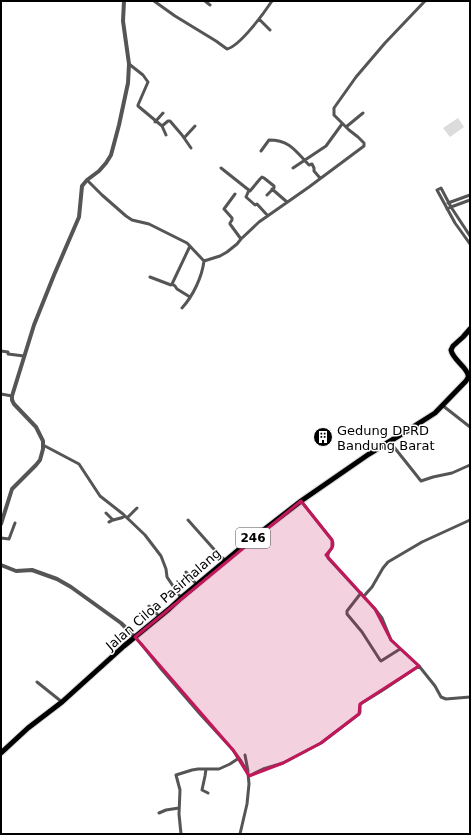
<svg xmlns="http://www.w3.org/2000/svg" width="471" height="835" font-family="'DejaVu Sans',sans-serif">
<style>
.green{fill:#dcdcdc}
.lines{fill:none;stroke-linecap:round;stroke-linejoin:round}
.primary-casing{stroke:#dbdbdb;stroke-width:7}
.minor{stroke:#555;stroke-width:3}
.tertiary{stroke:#555;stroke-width:4}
.primary{stroke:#000;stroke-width:5}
.marked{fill:#c2185b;fill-opacity:0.2;stroke:#c2185b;stroke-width:3;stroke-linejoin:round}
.labels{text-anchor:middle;stroke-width:3;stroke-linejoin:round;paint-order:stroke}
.shield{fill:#fff;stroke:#4c4c4c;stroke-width:1}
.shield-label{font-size:12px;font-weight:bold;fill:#000}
.poi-label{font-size:13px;fill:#000;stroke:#fff;text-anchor:start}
.street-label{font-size:13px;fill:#000;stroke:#fff}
</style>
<rect width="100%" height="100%" fill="#fff"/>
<path class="green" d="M458 118 464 127 450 137 443 128Z"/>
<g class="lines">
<g class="primary-casing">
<path id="primary" d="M1 753 28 728 62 702 124 646 169 609 181 598 248 542 301 501 369 454 410 429 435 413 466 381C467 379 469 377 468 375 467 367 453 360 451 350L453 346 463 337 470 329"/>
</g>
<path class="minor" d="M154 1 175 16 216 41 227 49C240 46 264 13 272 1
M205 1 210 5
M259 19 270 30
M129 64 143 75 148 82 138 105V106L162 126 166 135
M155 122 163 113
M162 126 168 121H170L182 135 191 148
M346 127 363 113
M184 138 195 126
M261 151 269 140C289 140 295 150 308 164L309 165 312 164 314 168V171L320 178
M221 168 250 191 260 179 262 177 264 178 274 186V188L267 195
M293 168 326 146 342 124
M87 180 102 195 126 216 132 220 149 224 187 243 204 261
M272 189 287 202
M249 190 246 197 255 205 257 204 268 216
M235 194 224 209 232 218V220L230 223V224L241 239
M470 200 451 207 470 236
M448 203 470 195
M447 209 451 207 441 188 437 190 455 223 470 244
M204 261 220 256 227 252 237 244 241 239 259 222 309 187 364 146V143L358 137 349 130 334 115V108L356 77 385 43 425 1
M150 277 171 285 172 284 175 286 177 289 190 297
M172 284 190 246
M182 308C193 296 202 277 204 261
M1 351 8 352V354L24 356
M1 394 12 396
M442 405 470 427
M390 442 421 481 433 477 452 473 470 465
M43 445 79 464 100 496 123 514 145 535 161 556 166 569 167 577 181 598
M301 501 332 540C336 549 326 550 328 558L375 609 382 618 391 640 419 666 435 686 441 697 446 699 470 697
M106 513 113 520
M127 518 137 508
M188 520 220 556 225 560
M109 522C114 518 120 520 125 516
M1 538 9 539 15 523
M186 572 197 585
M361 593 347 611V614L362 632 380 660 381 661 400 649
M364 596 372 587 383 568 388 562 422 542 470 520
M149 606 160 617
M135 637 142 645 162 670 200 714 233 750 241 761 248 773 249 784 247 804 240 834
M37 682 62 702
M245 755 248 771
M206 769 205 776 202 790 208 793
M249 776 263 769 283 763 321 743 359 714 360 712V705L362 703 383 690 419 666
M159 813 166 810 179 808
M181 834 179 814 180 790 176 775 192 770 198 769H219L230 764 239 758"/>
<path class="tertiary" d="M1 524 12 489 36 465 40 460 43 449V441L36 427 14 404 12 400V396L34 325 54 275 79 217 82 186 87 180 99 171 106 163 111 155 119 125 128 83 129 64 123 21 124 1
M1 565 16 571 32 570 57 579 71 587 121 623 135 637"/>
<use href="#primary" class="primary"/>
</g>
<path class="marked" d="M301 501 332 540V548L326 555 375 609 391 640 419 666 360 704 359 714 321 743 283 763 249 776 233 750 135 637Z"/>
<defs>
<g id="building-disc" transform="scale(1)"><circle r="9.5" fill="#000" stroke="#fff"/><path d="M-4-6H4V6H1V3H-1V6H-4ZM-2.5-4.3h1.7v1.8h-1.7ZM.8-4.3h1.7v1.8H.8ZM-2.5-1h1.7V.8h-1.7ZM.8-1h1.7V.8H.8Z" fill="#fff"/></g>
</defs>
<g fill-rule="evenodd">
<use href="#building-disc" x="323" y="437"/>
</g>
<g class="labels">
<rect class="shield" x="236" y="528" width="34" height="20" rx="3"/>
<g class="shield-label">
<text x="253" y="542">246</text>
</g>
<g class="poi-label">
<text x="337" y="435">Gedung DPRD<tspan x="337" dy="15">Bandung Barat</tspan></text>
</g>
<g class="street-label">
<text transform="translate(163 599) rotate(-41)" y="5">Jalan Ciloa Pasirhalang</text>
</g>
</g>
<rect width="471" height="835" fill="none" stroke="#000000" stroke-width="4"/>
</svg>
